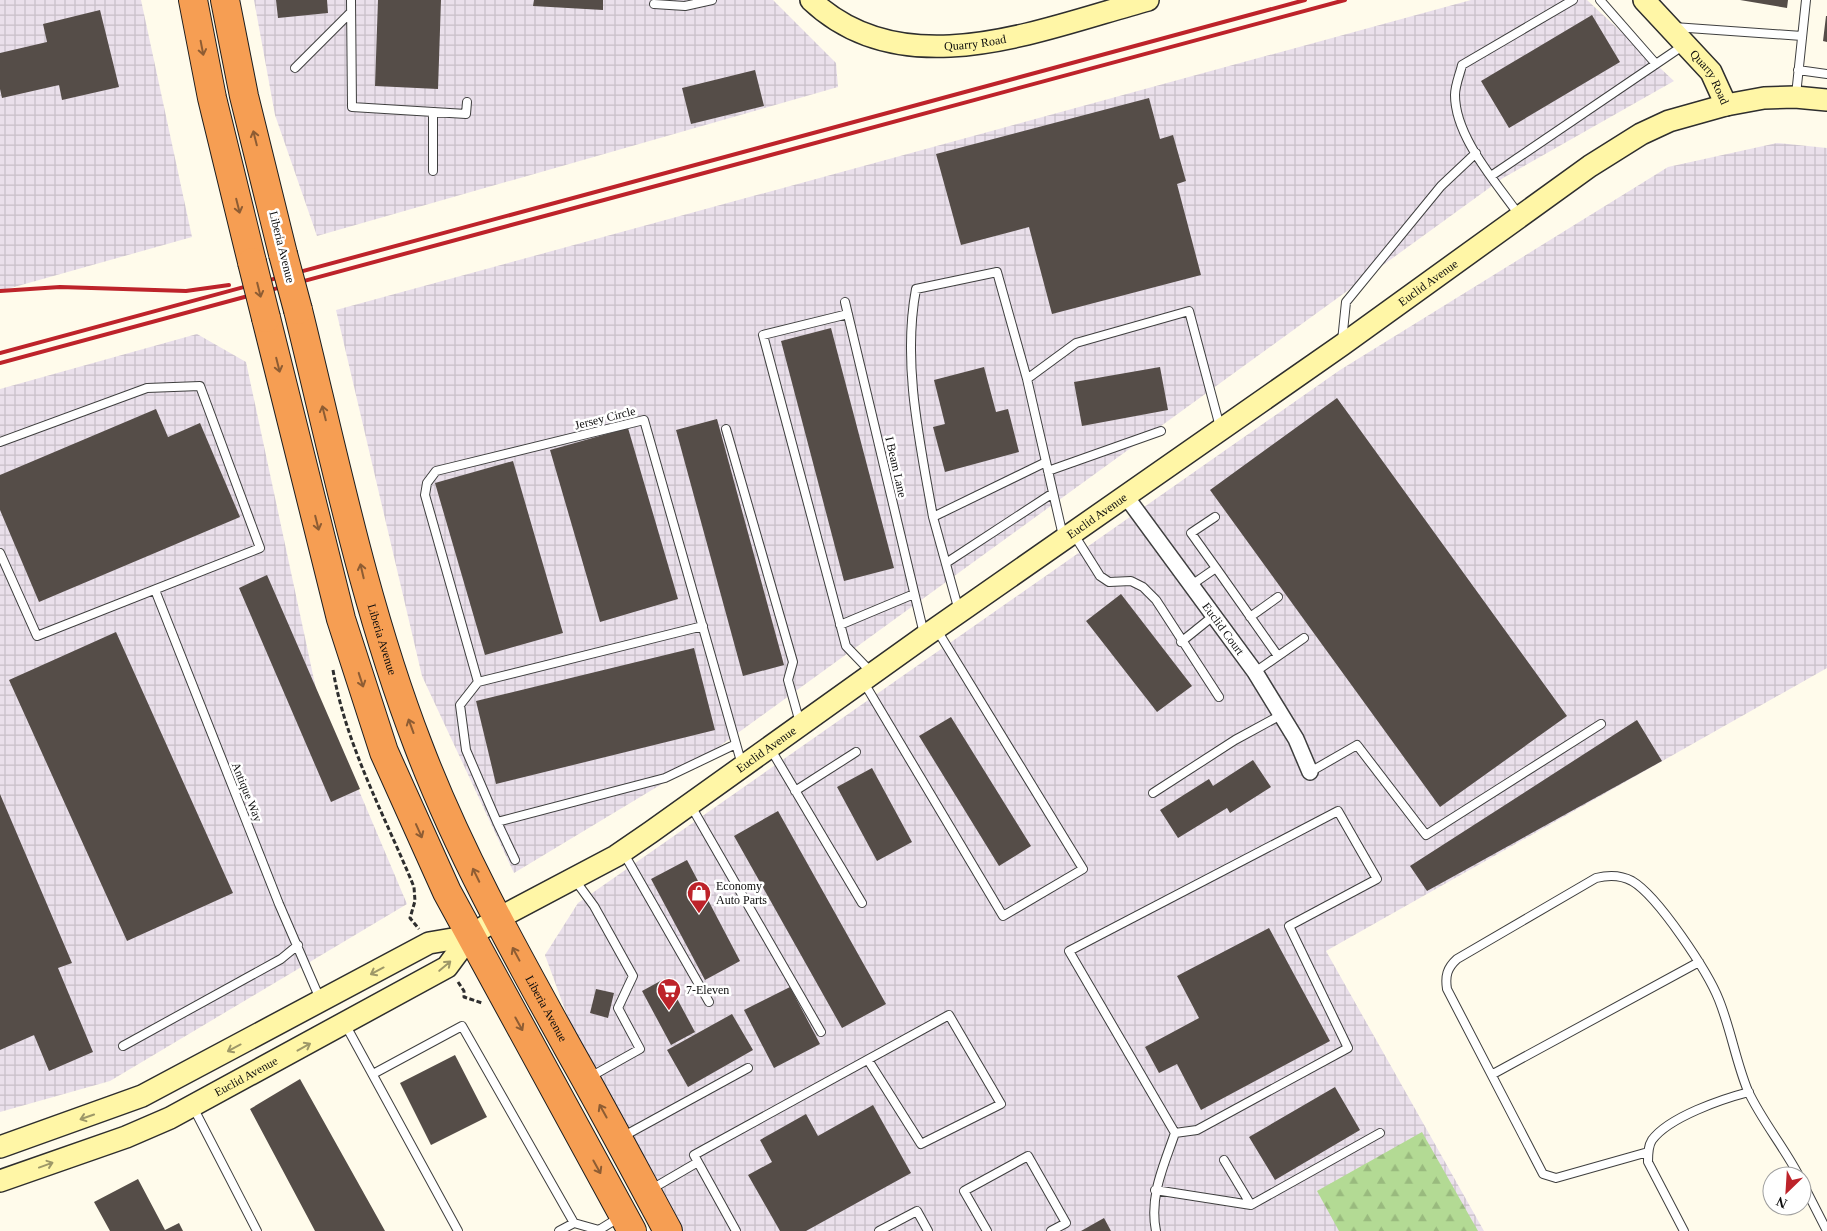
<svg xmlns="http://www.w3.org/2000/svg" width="1827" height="1231" font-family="Georgia,serif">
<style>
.industrial{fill:url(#industrial-grid)}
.forest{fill:url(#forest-firs)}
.building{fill:#554d48}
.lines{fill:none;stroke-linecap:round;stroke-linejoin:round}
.lane-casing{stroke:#3f3f3f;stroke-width:10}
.street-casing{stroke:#3f3f3f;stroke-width:18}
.secondary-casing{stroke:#2e2e2e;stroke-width:24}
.highway-casing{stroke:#1d1d1d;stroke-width:30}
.path{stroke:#2e2e2e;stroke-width:3;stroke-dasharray:5 2.5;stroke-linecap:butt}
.lane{stroke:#fff;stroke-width:8}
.street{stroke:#fff;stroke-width:15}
.secondary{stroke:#fff6a6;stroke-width:21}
.highway{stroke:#f69e53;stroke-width:28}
.rail{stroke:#bd232a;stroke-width:4}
.highway-bridge-casing{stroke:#1d1d1d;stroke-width:30;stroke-linecap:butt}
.highway-bridge{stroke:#f69e53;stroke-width:28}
.oneway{stroke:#8d5c33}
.oneway2{stroke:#9e9868}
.labels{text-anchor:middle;stroke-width:5;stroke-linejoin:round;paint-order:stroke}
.street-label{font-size:12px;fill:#0c0c0c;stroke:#fff}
.poi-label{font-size:12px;fill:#0c0c0c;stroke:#fff;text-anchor:start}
</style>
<defs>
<pattern id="industrial-grid" width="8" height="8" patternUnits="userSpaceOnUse" patternTransform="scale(1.25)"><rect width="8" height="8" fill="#eae0eb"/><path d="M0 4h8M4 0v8" fill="none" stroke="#c8bfc8"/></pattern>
<pattern id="forest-firs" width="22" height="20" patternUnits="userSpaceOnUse" patternTransform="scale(1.25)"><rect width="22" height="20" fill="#b3da94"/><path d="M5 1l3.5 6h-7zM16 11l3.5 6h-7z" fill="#99ba7e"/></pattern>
</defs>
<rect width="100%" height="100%" fill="#fffbeb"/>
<path class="industrial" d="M0 0H141L192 237 0 291Z
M254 0H773L836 63 838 87 317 236 275 115Z
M1471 0H1587L1674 81 1503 178 695 764 514 873 422 676 336 310Z
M1777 143 1827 148V668L1326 951 1484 1231H681L579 1048 545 955 578 903 1340 370 1668 167Z
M197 334 246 362 316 689 407 904 110 1081 0 1112V389Z"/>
<path class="forest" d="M1422 1132 1478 1231H1339L1317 1191Z"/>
<path class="building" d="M276 0H327L328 13 278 18Z
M378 0H441L438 89 375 86Z
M534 0H603V10L533 6Z
M1740 0H1788L1787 8Z
M100 10 119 87 62 100 59 85 2 98 0 89V53L47 42 43 24Z
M1592 15 1620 62 1509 128 1481 81Z
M1826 16H1827V42L1823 41Z
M755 70 764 106 691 124 682 88Z
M1149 98 1160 139 1173 135 1186 181 1177 184 1201 275 1052 314 1029 227 961 245 936 154Z
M831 328 894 568 844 581 781 341Z
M984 367 996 412 1008 409 1019 452 945 472 933 427 945 424 934 380Z
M1160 367 1168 410 1082 426 1074 382Z
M1337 398 1567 716 1440 807 1210 490Z
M156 409 168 437 200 423 240 517 39 602 0 510V475Z
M717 419 784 665 743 676 676 430Z
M628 428 678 599 600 622 550 450Z
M513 461 563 633 485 655 435 483Z
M267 575 360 789 331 802 239 588Z
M1121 594 1192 686 1157 712 1086 621Z
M116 632 233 893 127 941 9 680Z
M694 648 715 730 496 784 476 701Z
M951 717 1031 846 999 866 919 736Z
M1637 720 1662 761 1427 891 1410 866Z
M1253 760 1271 787 1230 813 1227 808 1178 838 1160 810 1209 779 1213 786Z
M872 768 912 842 877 861 837 787Z
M0 794 72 963 58 968 93 1052 49 1071 34 1035 0 1050Z
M778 811 886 1004 842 1028 734 836Z
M687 860 740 961 705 980 651 879Z
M1269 928 1330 1041 1201 1110 1177 1064 1159 1073 1145 1047 1199 1018 1177 976Z
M666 978 695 1032 671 1045 642 991Z
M790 987 820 1044 774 1068 744 1010Z
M596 989 614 993 608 1018 590 1013Z
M732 1014 753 1050 688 1087 667 1050Z
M455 1055 487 1117 431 1145 400 1083Z
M300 1079 385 1231H315L250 1109Z
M1335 1087 1360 1130 1275 1180 1249 1137Z
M873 1105 911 1173 806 1231H780L748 1175 772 1162 760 1140 806 1114 818 1136Z
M138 1179 165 1230 179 1223 183 1231H110L94 1202Z
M1104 1218 1111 1231H1081Z"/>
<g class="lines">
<g class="lane-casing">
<path id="lane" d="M351 0 352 107 466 114 467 102
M1600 0 1656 64
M654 4 685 6 712 0
M1674 27 1802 36
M295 68 351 12
M1798 70 1827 74
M1796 95 1806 0
M433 171V113
M1491 176 1684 45
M1519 215C1496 182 1455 137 1455 95 1455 85 1460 74 1462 65L1573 0
M845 302 924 634
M848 314 763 335 846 646 871 672
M1342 341 1346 302 1441 186 1476 153
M726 429 793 662 788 680 800 723
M0 442 147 388 200 386 260 548 37 636 0 553
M1048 471 1161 431
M933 517C920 443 902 364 916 289L997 272 1027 379
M1073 533 1100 576 1109 582 1131 581 1143 587 1156 600 1219 697
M1063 536 1027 379 1076 343 1189 311 1220 427
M946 563 1053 493
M1216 568 1278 656
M1190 586 1216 568 1191 533 1215 517
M155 590 279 904 320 999
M959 611 933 517 1046 462
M1250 617 1278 597
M840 625 914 594
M703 626 478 682 460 705 466 750 497 822 665 778 736 744
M1181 642 1212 617
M1255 672 1304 638
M863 681 1003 916 1083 869 937 630
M478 682 425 495 427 483 436 471 644 420 742 765
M770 748 862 903
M1310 772 1357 745 1426 835 1601 724
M795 791 856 752
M1153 793 1235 740 1281 715
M691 806 821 1032
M497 822 515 860
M623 852 709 1002
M575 880 594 906 633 976 618 1008 640 1049 590 1077
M345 1024 458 1231
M123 1046 281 959 298 945
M373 1074 462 1026 574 1223
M1493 1074 1699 962
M193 1107 257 1231
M622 1137 748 1068
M1648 1152 1556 1178 1543 1174 1447 989C1445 976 1447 968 1457 959L1596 878C1608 875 1621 875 1632 881 1658 896 1708 972 1719 1000 1731 1030 1736 1062 1748 1091 1762 1121 1784 1147 1799 1176
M1224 1160 1251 1205
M1802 1182 1827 1231
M650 1190 698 1162
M1155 1190 1251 1205 1380 1133
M559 1231 574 1223 599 1230 620 1217
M736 1231 694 1155 949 1015 1001 1104 921 1144 868 1060
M879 1231 917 1211 928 1231
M987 1231 964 1191 1028 1156 1066 1223 1051 1231
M1156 1231C1149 1196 1164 1165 1175 1133L1069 951 1338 811 1377 879 1289 926 1348 1048 1197 1130 1175 1133
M1684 1231 1648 1162C1648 1154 1648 1146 1652 1140 1669 1117 1722 1099 1749 1092"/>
</g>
<g class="street-casing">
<g id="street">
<path id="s1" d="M1125 495 1255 672 1296 739 1310 772"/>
</g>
</g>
<g class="secondary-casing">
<g id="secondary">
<path id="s2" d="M811 0C904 88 1041 29 1148 0"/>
<path id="s3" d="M1644 0 1711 72 1726 105"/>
<path d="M0 1147 142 1096 429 943 470 936"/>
<path id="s4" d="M0 1181 126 1137 170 1118 447 967 470 936 497 919 616 856 651 832 925 636 1342 345 1590 166 1641 134 1669 121 1726 105 1764 98 1795 97 1827 100"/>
</g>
</g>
<g class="highway-casing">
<g id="highway">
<path d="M193 0 212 98 252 262"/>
<path d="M225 0 244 96 283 254"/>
<path id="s5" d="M298 310C334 456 364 605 418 745 459 853 516 954 572 1055 605 1113 636 1172 668 1231"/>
<path d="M266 318 341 619 384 752 447 892 632 1231"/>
</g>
</g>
<path class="path" d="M333 670C346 746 385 816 414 887L415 901 410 918 419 929
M458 982 464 991V997L482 1003"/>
<use href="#lane" class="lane"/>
<use href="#street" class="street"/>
<use href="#secondary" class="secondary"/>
<use href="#highway" class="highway"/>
<path class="rail" d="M0 291 60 287 186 291 229 285
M0 353 1305 0
M0 363 1345 0"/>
<g class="highway-bridge-casing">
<path id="highway-bridge" d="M283 254 298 310
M252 262 266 318"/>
</g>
<use href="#highway-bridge" class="highway-bridge"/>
</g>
<defs><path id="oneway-shaft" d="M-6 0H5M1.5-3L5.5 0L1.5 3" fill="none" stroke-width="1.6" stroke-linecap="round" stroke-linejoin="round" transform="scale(1.25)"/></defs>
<g class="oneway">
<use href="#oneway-shaft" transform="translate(202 48) rotate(79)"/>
<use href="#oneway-shaft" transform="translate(255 138) rotate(-104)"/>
<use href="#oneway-shaft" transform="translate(238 206) rotate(76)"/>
<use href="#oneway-shaft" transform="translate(259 290) rotate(76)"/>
<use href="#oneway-shaft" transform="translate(278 365) rotate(76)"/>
<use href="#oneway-shaft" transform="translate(324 413) rotate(-104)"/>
<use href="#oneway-shaft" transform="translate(317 523) rotate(76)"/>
<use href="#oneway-shaft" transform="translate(362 571) rotate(-103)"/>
<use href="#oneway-shaft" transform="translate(361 680) rotate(72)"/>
<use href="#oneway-shaft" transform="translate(411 726) rotate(-110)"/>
<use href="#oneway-shaft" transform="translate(419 831) rotate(66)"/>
<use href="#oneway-shaft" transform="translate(476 875) rotate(-116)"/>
<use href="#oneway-shaft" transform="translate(516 954) rotate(-118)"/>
<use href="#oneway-shaft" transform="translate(519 1024) rotate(61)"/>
<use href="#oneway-shaft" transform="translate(603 1111) rotate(-119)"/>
<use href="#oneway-shaft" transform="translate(597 1167) rotate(61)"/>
</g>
<g class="oneway2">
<use href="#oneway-shaft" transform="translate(445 966) rotate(-40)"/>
<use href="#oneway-shaft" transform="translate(377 971) rotate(152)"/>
<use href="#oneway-shaft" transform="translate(304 1047) rotate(-29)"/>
<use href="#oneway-shaft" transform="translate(234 1048) rotate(152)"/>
<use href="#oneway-shaft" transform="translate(87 1117) rotate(161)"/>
<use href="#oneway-shaft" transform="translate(46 1165) rotate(-20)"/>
</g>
<defs>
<g id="shop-pin" transform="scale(1.25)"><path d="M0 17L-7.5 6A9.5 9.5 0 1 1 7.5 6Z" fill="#bd232a" stroke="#fff"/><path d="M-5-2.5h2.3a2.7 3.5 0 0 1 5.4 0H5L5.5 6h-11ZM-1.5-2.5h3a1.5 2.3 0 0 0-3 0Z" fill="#fff"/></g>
<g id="supermarket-pin" transform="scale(1.25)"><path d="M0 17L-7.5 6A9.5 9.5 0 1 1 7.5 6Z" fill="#bd232a" stroke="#fff"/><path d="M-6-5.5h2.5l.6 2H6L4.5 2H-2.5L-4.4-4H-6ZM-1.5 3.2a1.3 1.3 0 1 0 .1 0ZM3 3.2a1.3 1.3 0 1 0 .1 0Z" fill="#fff"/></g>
</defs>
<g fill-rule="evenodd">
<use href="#shop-pin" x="699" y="893"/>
<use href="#supermarket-pin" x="669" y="990"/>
</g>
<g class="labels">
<g class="street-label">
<text dy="4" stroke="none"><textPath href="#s2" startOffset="176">Quarry Road</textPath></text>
<text dy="4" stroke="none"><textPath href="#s3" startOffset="102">Quarry Road</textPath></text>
<text transform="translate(282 247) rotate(76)" y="4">Liberia Avenue</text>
<text dy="4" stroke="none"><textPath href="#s4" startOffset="1696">Euclid Avenue</textPath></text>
<text transform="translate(605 418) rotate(-14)" y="4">Jersey Circle</text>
<text transform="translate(896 467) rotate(77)" y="4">I Beam Lane</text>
<text dy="4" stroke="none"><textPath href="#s4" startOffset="1291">Euclid Avenue</textPath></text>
<text dy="4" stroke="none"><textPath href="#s1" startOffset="166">Euclid Court</textPath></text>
<text dy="4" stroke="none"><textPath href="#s5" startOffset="340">Liberia Avenue</textPath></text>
<text dy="4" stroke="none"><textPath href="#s4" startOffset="886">Euclid Avenue</textPath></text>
<text transform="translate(247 792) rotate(68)" y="4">Antique Way</text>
<text dy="4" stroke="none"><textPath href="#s5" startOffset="745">Liberia Avenue</textPath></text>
<text dy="4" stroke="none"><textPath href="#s4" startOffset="268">Euclid Avenue</textPath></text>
</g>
<g class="poi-label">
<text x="716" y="890">Economy<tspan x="716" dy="14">Auto Parts</tspan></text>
<text x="686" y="994">7-Eleven</text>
</g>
</g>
<g transform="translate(1787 1191) rotate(205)"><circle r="24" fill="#ffffff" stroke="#9e9e9e"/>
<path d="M0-4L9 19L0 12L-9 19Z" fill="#bd232a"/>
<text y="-8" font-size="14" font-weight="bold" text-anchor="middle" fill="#0c0c0c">N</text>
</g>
</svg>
